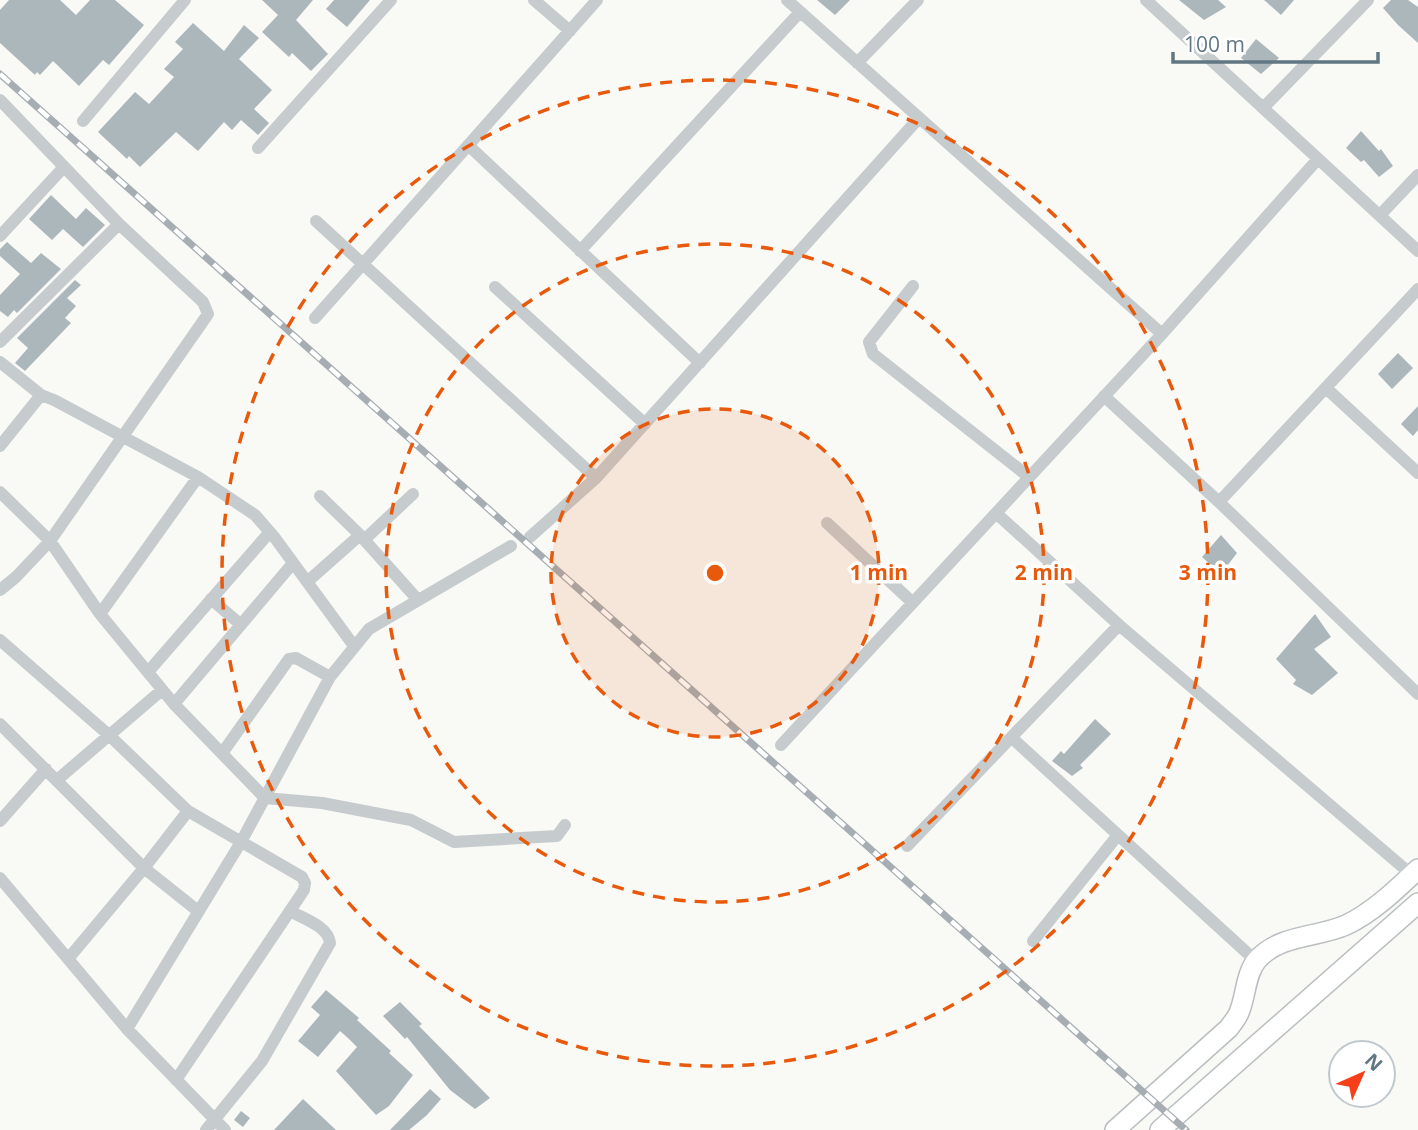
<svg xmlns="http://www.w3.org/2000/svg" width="1418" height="1130" font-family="'Open Sans',sans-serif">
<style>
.building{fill:#acb7bc}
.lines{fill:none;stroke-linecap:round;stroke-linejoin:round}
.primary-casing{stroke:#b9bec1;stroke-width:22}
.street{stroke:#c6cbce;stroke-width:12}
.primary{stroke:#fff;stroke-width:19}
.rail-casing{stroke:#a6aeb3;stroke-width:7}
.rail{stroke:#fff;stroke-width:4.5;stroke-dasharray:13;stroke-linecap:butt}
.ring{fill:none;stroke:#e8590c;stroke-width:3.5;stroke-dasharray:12 9}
.centre{fill:#e8590c;stroke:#fff;stroke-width:3.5}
.ring-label{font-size:21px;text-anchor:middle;font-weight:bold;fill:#e8590c;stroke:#fff;stroke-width:7;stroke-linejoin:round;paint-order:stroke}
</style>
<rect width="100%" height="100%" fill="#f9f9f6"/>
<path class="building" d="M9 0H60L76 15 90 0H115L144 25 109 65 103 60 79 86 53 61 40 75 37 72 35 75 0 43V10Z
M262 0H313L296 20 328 54 311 71 292 53 289 57 262 32 278 15Z
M334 0H370L347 27 326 9Z
M817 0H850L835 15Z
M1179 0H1218L1226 7 1204 20Z
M1264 0H1294L1281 15Z
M1391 0H1408L1418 7V43L1398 25 1383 8Z
M193 23 224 51 244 25 259 38 239 59 272 90 254 109 269 123 258 135 241 120 232 130 224 122 198 151 176 132 140 167 129 156 127 159 98 132 135 92 149 104 174 77 164 69 183 49 175 42Z
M1256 39 1279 58 1261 74 1241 58Z
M1361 131 1379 151 1381 149 1393 166 1379 177 1364 160 1361 162 1346 148Z
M51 195 76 219 86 208 105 225 83 247 63 229 52 240 29 219Z
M7 242 31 263 41 253 61 269 17 313 14 310 8 317 0 311V295L20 274 0 256V249Z
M75 280 81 285 67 298 76 306 65 318 71 323 25 371 15 363 28 348 17 338Z
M1398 353 1413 368 1392 389 1378 374Z
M1418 406V430L1413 436 1401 424Z
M1221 535 1237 553 1221 574 1202 557Z
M1315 614 1331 637 1314 649 1338 673 1312 695 1293 684 1296 680 1276 659Z
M1095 719 1111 734 1080 765 1083 768 1072 776 1052 761 1061 751 1064 754Z
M326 990 359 1018 357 1020 391 1051 389 1053 413 1075 389 1106 376 1115 336 1071 357 1047 349 1039 340 1031 318 1057 298 1041 320 1015 311 1007Z
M400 1002 422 1024 419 1026 490 1098 475 1109 450 1090 407 1037 405 1039 383 1016Z
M430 1089 441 1099 427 1115 409 1130H390Z
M303 1099 336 1130H274Z
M241 1111 250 1118 243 1127 234 1120Z"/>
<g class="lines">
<g class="primary-casing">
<path id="primary" d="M1115 1130 1229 1028C1233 1022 1238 1017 1240 1010 1246 994 1246 973 1257 960 1280 934 1317 938 1346 925 1372 913 1397 889 1418 869
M1160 1130 1418 903"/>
</g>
<path class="street" d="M534 0 570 31
M787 0 1162 334
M1146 0 1418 251
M857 63 918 0
M0 100 119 224 203 302 208 314 50 541 16 577 0 590
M1263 108 1368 0
M83 121 185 0
M468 145 700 363
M258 148 391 0
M1380 215 1418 175
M316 221 596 478
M0 236 63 168
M580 251 800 12
M913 286 869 342 873 354 1029 477
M495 287 645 424
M315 318 597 0
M0 342 119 224
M0 362 41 395 54 400 198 477 255 515 275 538 354 646
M1326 388 1418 473
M1104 396 1219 502 1418 694
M0 446 41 395
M0 492 50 541 100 614 174 704 265 798 322 803 411 820 454 842 557 836 565 825
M320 496 360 535 418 600
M1219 502 1418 289
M996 513 1119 625 1412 875
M827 523 913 603
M530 537 596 478 919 118
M364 540 413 494
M307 582 360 535
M211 599 240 624
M100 614 198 477
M0 640 110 736 188 811 302 877 305 883 304 890 176 1080
M148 672 269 533
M174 704 293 563
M0 724 144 868 198 911
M1012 738 1256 961
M781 745 1162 334 1318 159
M223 752 289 659 296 658 330 677
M57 780 162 690
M0 821 46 769
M907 846 1119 625
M0 878 127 1029 225 1130
M1033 941 1118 835
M68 959 144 868 188 811
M127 1029 241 842 330 677 369 629 511 546
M206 1130 262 1061 330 943C328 926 304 919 290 911"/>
<use href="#primary" class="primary"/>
<g class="rail-casing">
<path id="rail" d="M0 74 1186 1130"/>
</g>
<use href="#rail" class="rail"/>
</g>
<circle cx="715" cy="573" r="164" fill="#e8590c" fill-opacity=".12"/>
<g class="ring">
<circle cx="715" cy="573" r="164"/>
<circle cx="715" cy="573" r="329"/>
<circle cx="715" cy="573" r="493"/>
</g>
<circle cx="715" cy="573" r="10" class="centre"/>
<g class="ring-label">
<text x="879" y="580">1 min</text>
<text x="1044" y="580">2 min</text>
<text x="1208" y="580">3 min</text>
</g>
<g transform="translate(1362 1074) rotate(45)"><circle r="33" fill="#ffffff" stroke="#c0c9ce" stroke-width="2"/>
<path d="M0-5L12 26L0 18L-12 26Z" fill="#f63e19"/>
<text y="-10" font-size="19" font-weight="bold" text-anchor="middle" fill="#617784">N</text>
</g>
<path d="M1173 52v10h205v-10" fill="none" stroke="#617784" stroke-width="3.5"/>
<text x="1184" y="52" font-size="21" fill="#617784" stroke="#ffffff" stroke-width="5" paint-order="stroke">100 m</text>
</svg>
